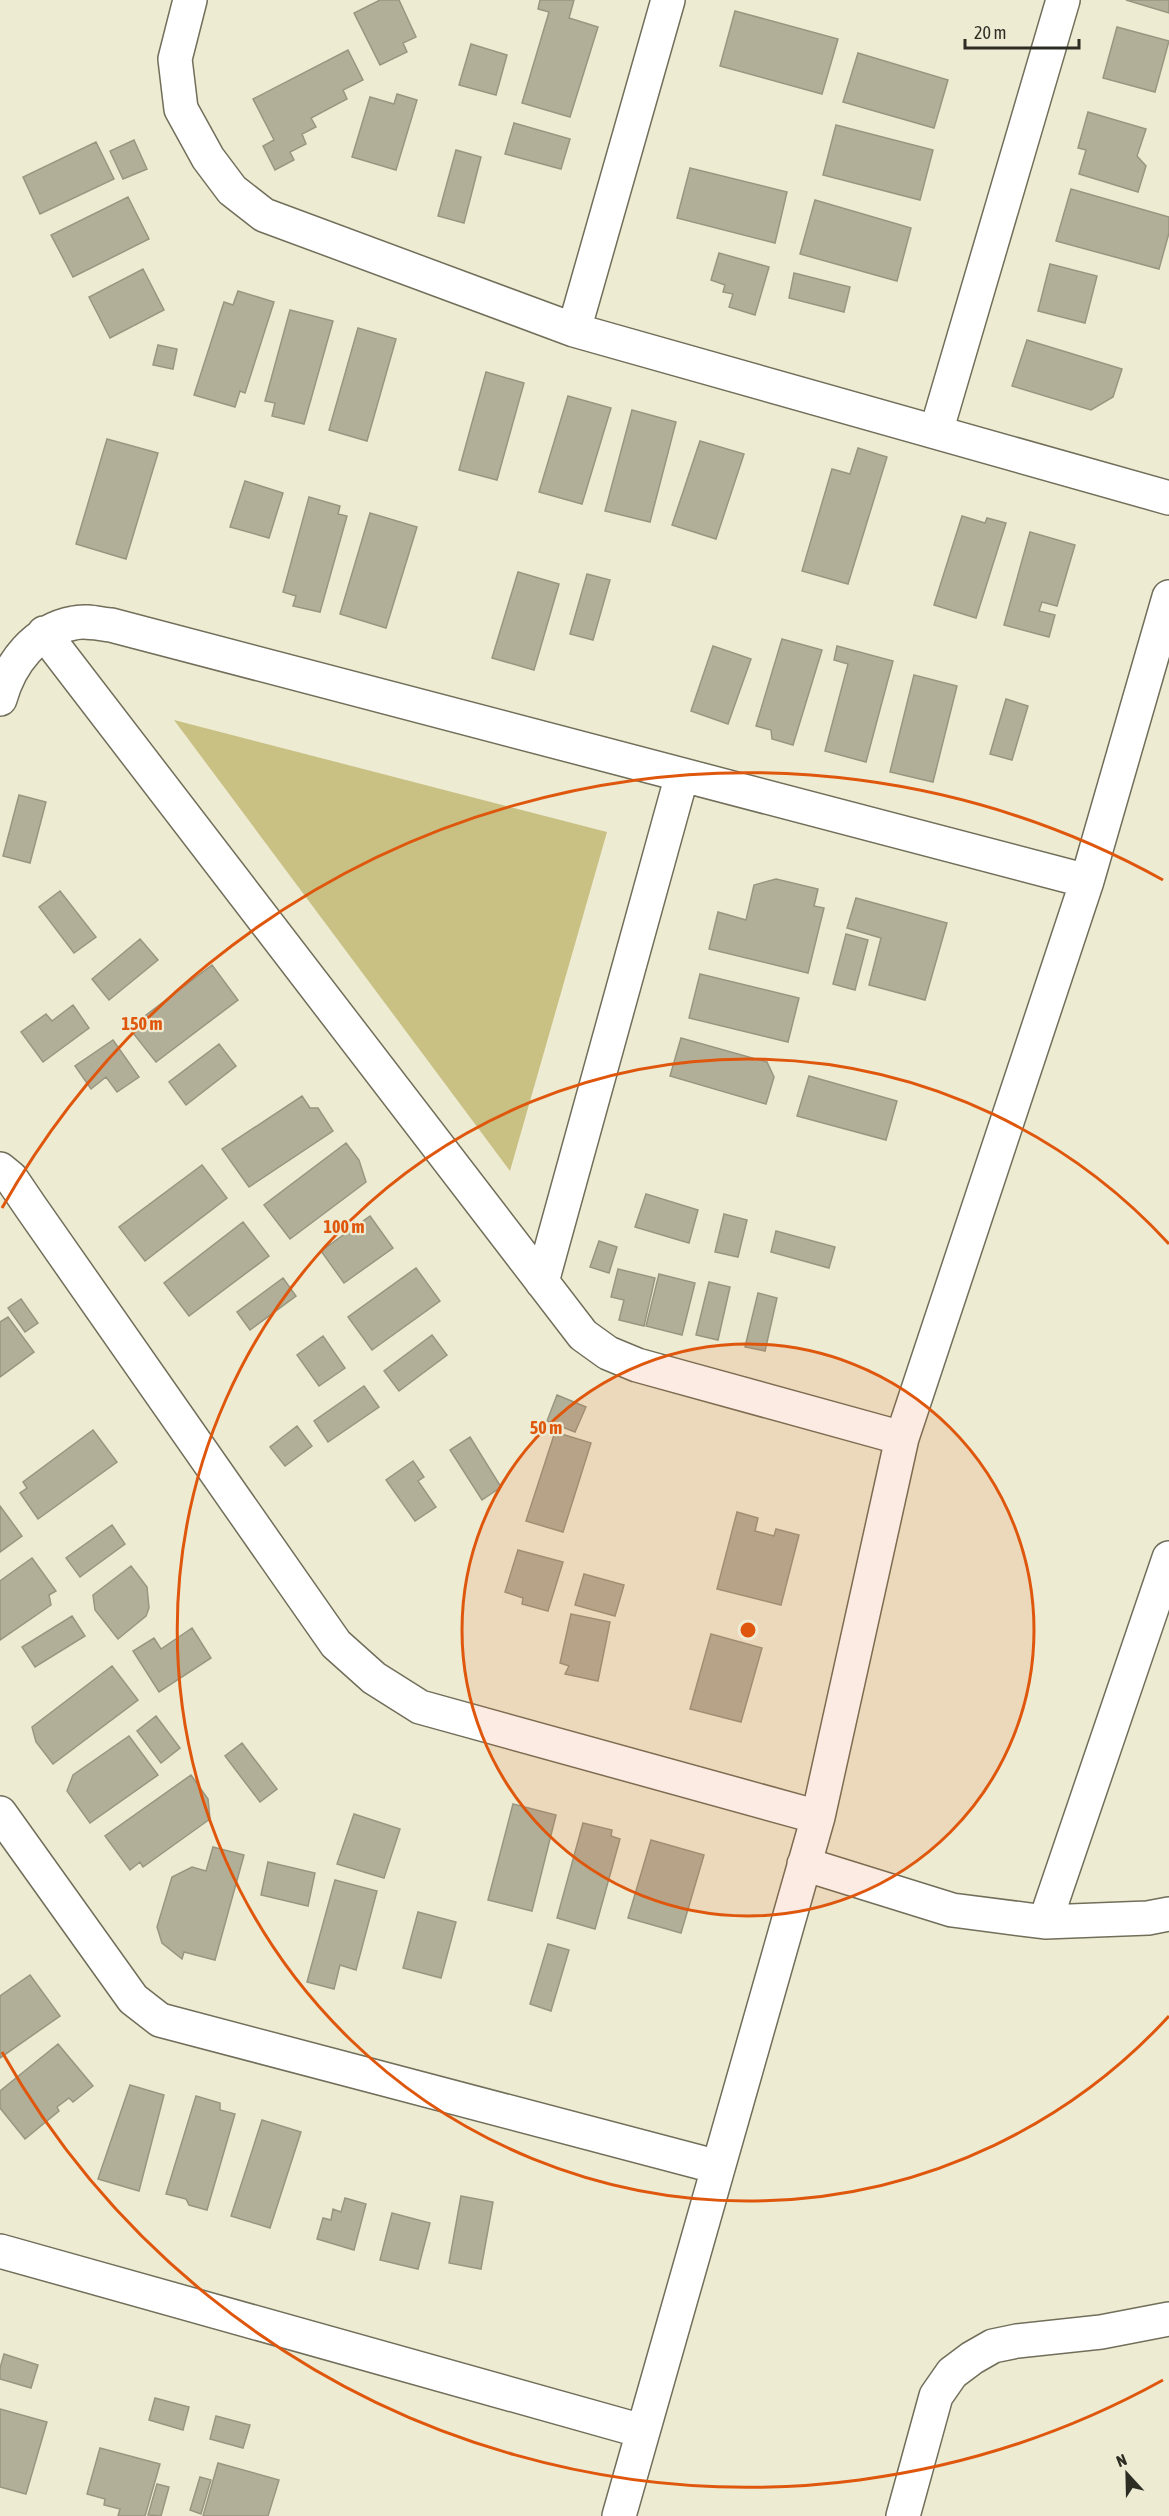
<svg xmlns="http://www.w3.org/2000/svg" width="1169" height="2516" font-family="'Asap Condensed',sans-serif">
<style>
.green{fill:#c9c083}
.building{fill:#b2af99;stroke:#999680;stroke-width:1.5}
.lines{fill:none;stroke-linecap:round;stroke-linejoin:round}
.street-casing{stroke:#716e5a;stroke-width:36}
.street{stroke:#fff;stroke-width:33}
.ring{fill:none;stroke:#df570d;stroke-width:3}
.centre{fill:#df570d;stroke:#eeebd3;stroke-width:3}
.ring-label{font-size:18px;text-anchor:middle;font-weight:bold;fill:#df570d;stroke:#eeebd3;stroke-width:4.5;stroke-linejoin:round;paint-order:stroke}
</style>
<rect width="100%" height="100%" fill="#eeebd3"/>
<path class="green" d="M174 720 607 832 510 1171Z"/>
<path class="building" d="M380 0H399L416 37 403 43 407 52 380 65 354 13Z
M540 0H574L569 18 598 27 570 117 522 103 549 12 538 9Z
M1126 0H1169V13Z
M735 11 838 39 822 94 720 66Z
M1117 27 1169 41 1155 92 1103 78Z
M471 44 507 55 496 95 459 85Z
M348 50 363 80 343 90 347 99 311 118 316 127 302 134 306 144 290 152 294 160 275 170 263 146 274 140 253 99Z
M858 53 948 80 934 128 843 102Z
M397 94 417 100 396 170 352 157 370 97 394 104Z
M1088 112 1146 129 1137 156 1146 166 1138 192 1079 174 1086 150 1078 148Z
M514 123 570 139 561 169 505 154Z
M836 125 933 150 920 200 823 175Z
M134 140 147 169 123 179 110 151Z
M96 142 114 179 40 214 23 177Z
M456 150 481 157 464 223 438 216Z
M690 168 787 192 775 243 677 218Z
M1071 189 1169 217V233L1159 269 1056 241Z
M128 197 149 239 73 277 51 235Z
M815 200 911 228 897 281 800 254Z
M719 253 769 267 755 315 729 307 733 294 723 292 725 285 711 280Z
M1050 264 1097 276 1085 323 1038 311Z
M143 269 164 310 110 338 89 297Z
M794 273 850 287 844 312 789 298Z
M238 291 274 302 245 393 240 391 235 407 194 395 224 302 233 305Z
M290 310 333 321 304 424 272 416 275 403 265 401Z
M358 328 396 339 367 441 329 430Z
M1027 340 1122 369 1113 397 1091 410 1012 386Z
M158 345 177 349 173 369 153 365Z
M486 372 524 383 497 480 459 470Z
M568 396 611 408 582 504 539 492Z
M632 410 676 422 650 522 605 511Z
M107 439 158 453 126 559 76 544Z
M700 441 744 454 716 539 672 525Z
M858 448 887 457 848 584 802 571 832 469 850 474Z
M245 481 283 493 269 538 230 527Z
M309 497 340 506 338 514 347 516 320 612 293 606 296 596 283 592Z
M370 513 417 527 386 628 340 614Z
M962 516 985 523 987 518 1006 523 976 618 934 605Z
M1030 532 1075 545 1057 606 1042 602 1039 611 1055 615 1049 637 1004 625Z
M518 572 559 584 534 670 492 658Z
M587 574 610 580 593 640 570 634Z
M782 639 822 650 793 745 772 739 771 730 756 726Z
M713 646 751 659 728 724 691 711Z
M837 646 893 661 866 762 825 751 848 664 834 660Z
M914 675 957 686 933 782 890 772Z
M1006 699 1028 706 1012 760 990 754Z
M19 795 46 802 30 863 3 856Z
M776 879 818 889 814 906 824 908 808 973 709 949 718 912 746 920 754 885Z
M60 891 96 937 74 953 39 907Z
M856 898 947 923 925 1000 869 985 881 938 847 928Z
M846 934 868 940 855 990 833 984Z
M140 939 158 960 109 1000 92 979Z
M212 965 238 1000 156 1062 129 1028Z
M700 974 799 998 788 1042 689 1018Z
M73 1005 89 1028 43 1062 21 1032 46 1014 52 1021Z
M681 1038 767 1062 774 1077 766 1104 670 1076Z
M113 1040 139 1077 117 1092 106 1077 91 1089 75 1066Z
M219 1044 236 1066 186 1105 169 1082Z
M809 1076 897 1101 886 1140 797 1116Z
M302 1096 310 1108H318L333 1131 249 1187 222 1149Z
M346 1143 359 1160 366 1182 290 1239 264 1205Z
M202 1165 227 1198 145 1261 119 1227Z
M646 1194 698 1210 689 1243 635 1227Z
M724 1214 747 1220 738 1257 715 1252Z
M370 1216 393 1248 344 1283 321 1251Z
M243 1222 269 1256 189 1316 164 1283Z
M776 1231 835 1247 829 1268 771 1252Z
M599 1241 617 1247 609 1273 590 1267Z
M416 1268 440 1301 372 1350 348 1317Z
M618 1269 655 1278 644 1326 619 1320 624 1300 611 1297Z
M659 1274 695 1283 682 1335 646 1326Z
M283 1278 296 1296 250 1330 237 1312Z
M709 1282 730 1287 718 1340 696 1335Z
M758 1293 777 1298 765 1351 745 1347Z
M21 1299 38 1323 25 1332 8 1308Z
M8 1317 34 1352 0 1377V1322Z
M432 1335 447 1355 399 1391 384 1371Z
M323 1336 345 1368 319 1386 297 1355Z
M364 1386 379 1407 328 1442 314 1421Z
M557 1395 586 1407 575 1432 547 1421Z
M297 1426 312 1446 285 1466 270 1447Z
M93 1430 117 1462 38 1519 20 1493 27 1488 23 1482Z
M555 1432 591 1443 563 1532 526 1521Z
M470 1437 501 1487 482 1500 450 1450Z
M413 1461 424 1477 418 1481 436 1507 415 1521 386 1480Z
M0 1506 22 1536 0 1552Z
M737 1512 758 1518 755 1531 774 1536 776 1529 799 1535 781 1605 717 1589Z
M112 1525 125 1544 80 1577 66 1558Z
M518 1550 563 1562 548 1611 522 1604 523 1598 505 1592Z
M32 1558 56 1591 49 1595 51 1605 0 1640V1581Z
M131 1566 147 1587 149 1608 146 1616 118 1639 95 1610 93 1595Z
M584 1574 624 1585 615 1616 575 1605Z
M571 1614 610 1622 598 1681 565 1674 569 1666 560 1663Z
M72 1616 85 1636 35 1667 22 1647Z
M192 1628 211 1658 159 1692 133 1651 154 1638 161 1649Z
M711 1634 762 1648 741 1722 690 1709Z
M112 1666 138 1700 53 1764 36 1742 32 1727Z
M156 1716 180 1748 161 1763 137 1731Z
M129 1736 158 1775 90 1823 67 1791 73 1775Z
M242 1743 277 1789 260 1802 225 1756Z
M191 1775 208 1799 210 1819 143 1867 140 1862 130 1870 105 1836Z
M513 1804 556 1815 532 1911 488 1900Z
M354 1814 400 1829 384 1878 337 1864Z
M583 1823 612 1830 611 1836 620 1839 595 1929 557 1918Z
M651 1840 704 1855 681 1933 628 1918Z
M213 1847 244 1855 215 1960 184 1952 182 1959 162 1943 157 1927 172 1877 192 1867 206 1871Z
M268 1862 315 1873 308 1906 261 1895Z
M335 1880 377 1891 356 1970 340 1965 334 1989 307 1982Z
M418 1912 456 1922 441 1978 403 1968Z
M548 1944 569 1950 551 2011 530 2004Z
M30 1975 60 2016 0 2058V1996Z
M58 2044 93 2086 73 2102 69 2098 57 2107 59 2111 25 2139 0 2108V2091Z
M130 2085 164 2095 139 2191 98 2179Z
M196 2096 220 2103V2110L235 2114 207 2210 189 2205 186 2199 166 2194Z
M262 2120 301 2132 270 2228 231 2216Z
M461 2196 493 2202 481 2269 449 2263Z
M345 2198 366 2204 354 2250 317 2239 323 2218 331 2220 333 2209 341 2212Z
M392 2213 430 2223 418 2269 380 2260Z
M4 2354 38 2365 31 2388 0 2379V2368Z
M155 2398 189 2407 183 2430 149 2420Z
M0 2409 47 2422 26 2494 0 2487Z
M216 2416 250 2425 243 2448 210 2439Z
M100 2448 160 2464 145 2516H118L120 2509 104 2505 105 2499 87 2494Z
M218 2463 279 2480 268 2516H203Z
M200 2477 211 2480 201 2514 190 2510Z
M157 2484 169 2487 161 2516 148 2515Z"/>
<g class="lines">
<g class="street-casing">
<path id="street" d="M190 0 175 59 181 109 208 158 232 190 264 215 574 330 1169 498
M574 330 668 0
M936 432 1063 0
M44 633 583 1335 608 1353 637 1365 902 1438
M0 699C10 663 35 630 74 623 85 620 100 624 111 625L1087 881
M0 1169 11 1178 30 1206 336 1644 374 1678 420 1707 818 1817
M542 1282 682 775
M0 1813 133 1999 160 2020 718 2167
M804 1864 952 1910 1045 1922 1148 1918 1169 1914
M1045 1922 1169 1558
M0 2251 642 2431
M619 2516 818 1817 902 1438 1087 881 1169 597
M903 2516 936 2396 952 2373 972 2358 993 2346 1017 2341 1101 2332 1169 2319"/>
</g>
<use href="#street" class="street"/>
</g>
<circle cx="748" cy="1630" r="286" fill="#df570d" fill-opacity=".12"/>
<g class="ring">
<circle cx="748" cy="1630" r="286"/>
<path d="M1169 2016A571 571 0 1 1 1169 1244"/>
<path d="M1163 2380A857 857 0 0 1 2 2052M2 1208A857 857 0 0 1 1163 880"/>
</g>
<circle cx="748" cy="1630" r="9" class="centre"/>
<g class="ring-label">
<text x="142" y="1030">150 m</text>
<text x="344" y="1233">100 m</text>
<text x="546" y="1434">50 m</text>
</g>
<g transform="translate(1127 2474) rotate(338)" stroke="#eeebd3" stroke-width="4.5" paint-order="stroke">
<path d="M0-4.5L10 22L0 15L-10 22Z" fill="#2e2d24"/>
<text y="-9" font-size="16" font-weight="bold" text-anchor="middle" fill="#2e2d24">N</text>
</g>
<path d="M965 39v9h114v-9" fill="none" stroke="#2e2d24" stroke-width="3"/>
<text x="974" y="39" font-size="18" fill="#2e2d24" stroke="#eeebd3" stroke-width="4.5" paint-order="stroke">20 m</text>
</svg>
